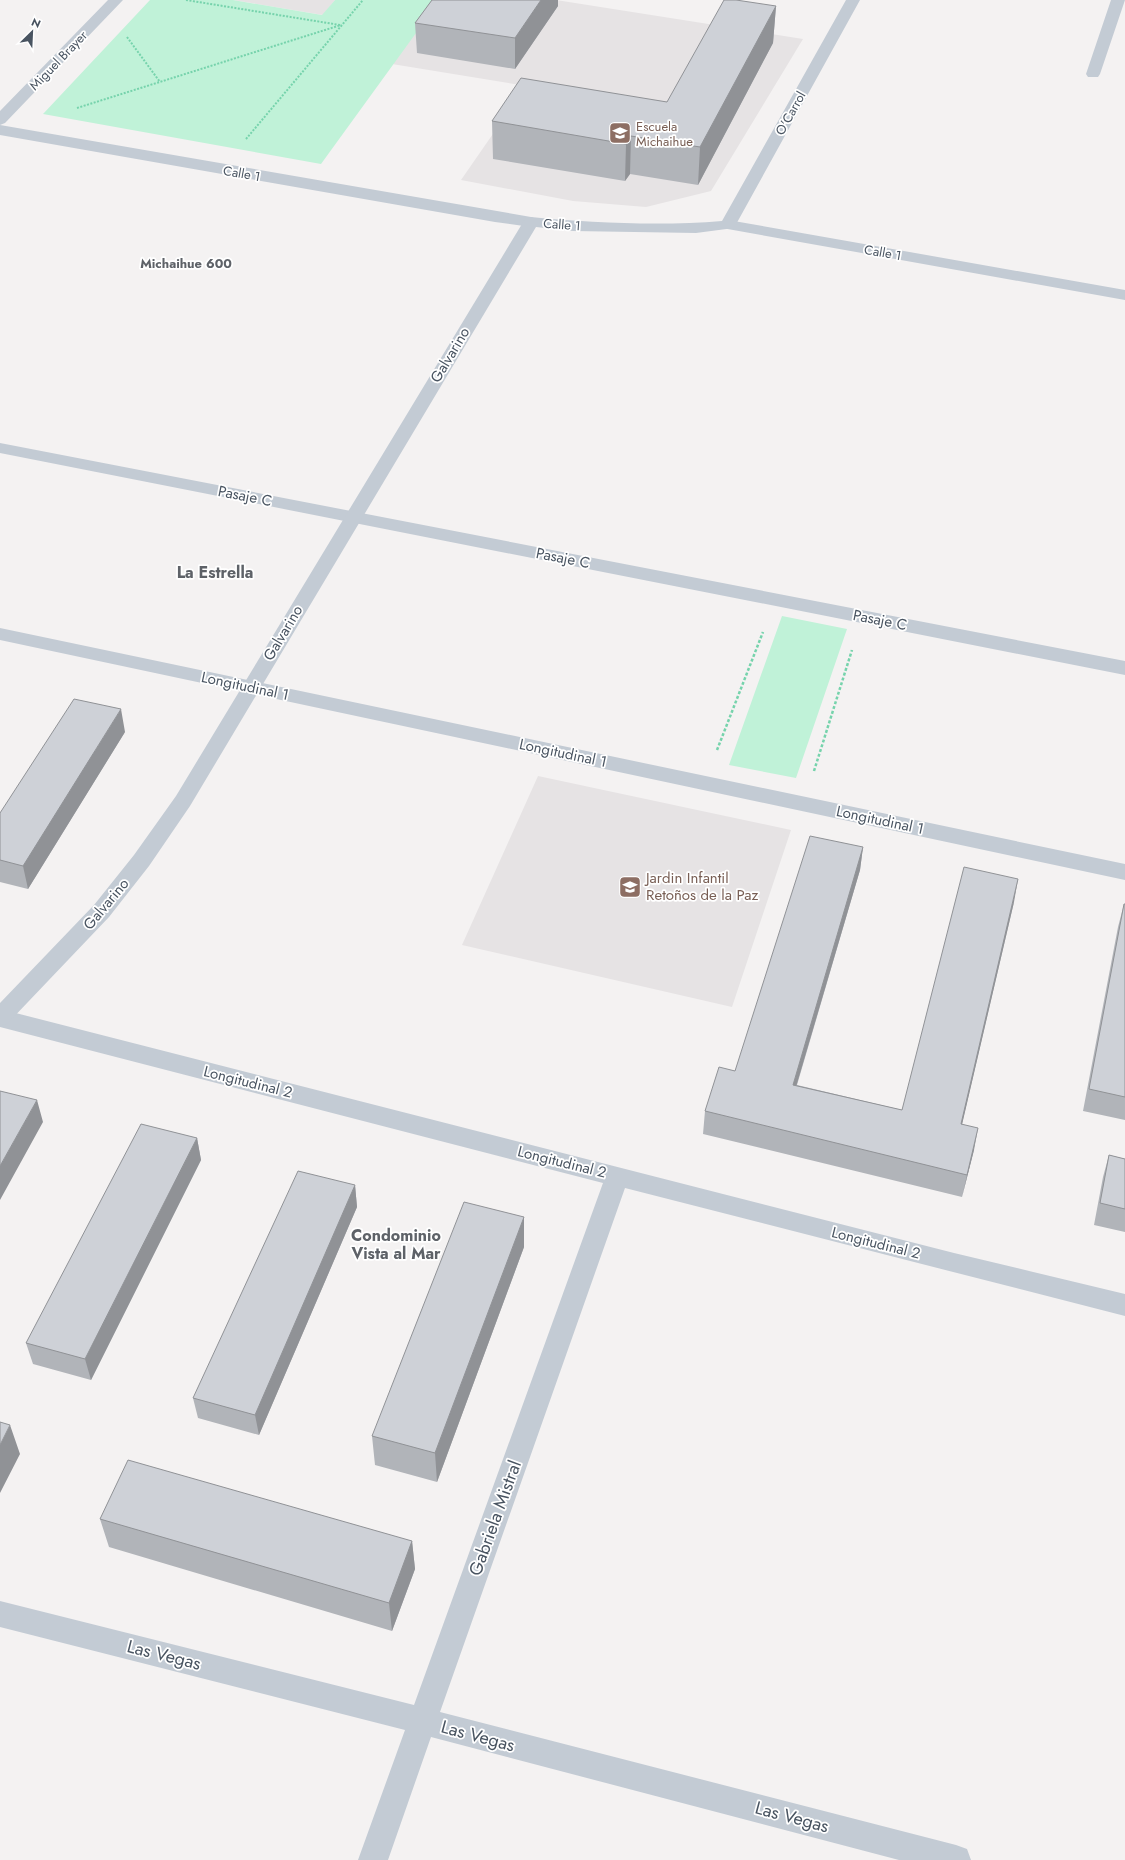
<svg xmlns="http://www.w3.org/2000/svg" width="1125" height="1860" font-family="Jost,sans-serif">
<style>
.education{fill:#e6e3e4}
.green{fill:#c0f2d8}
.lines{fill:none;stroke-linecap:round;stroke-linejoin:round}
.path-far1{stroke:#76d3ac;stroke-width:2;stroke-dasharray:2 1.5;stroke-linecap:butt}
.path{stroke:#76d3ac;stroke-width:2.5;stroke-dasharray:3 2;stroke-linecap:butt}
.minor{fill:#c3cbd4;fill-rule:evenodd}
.tertiary{fill:#c3cbd4;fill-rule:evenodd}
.wall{fill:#b1b4b9}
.shaded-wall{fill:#909296}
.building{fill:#ced1d7;stroke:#909296}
.labels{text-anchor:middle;stroke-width:3.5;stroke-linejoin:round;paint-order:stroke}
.far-street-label{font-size:13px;fill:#495461;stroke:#fff}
.far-education-label{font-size:13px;fill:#785e54;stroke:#fff;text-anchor:start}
.far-neighbourhood-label{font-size:13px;font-weight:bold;fill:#5e6268;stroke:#fff}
.street-label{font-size:15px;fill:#495461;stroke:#fff}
.education-label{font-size:15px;fill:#785e54;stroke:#fff;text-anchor:start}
.neighbourhood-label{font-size:16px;font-weight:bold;fill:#5e6268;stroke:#fff}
.near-street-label{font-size:18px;fill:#495461;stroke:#fff}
</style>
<rect width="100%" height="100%" fill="#f4f2f2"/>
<path class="education" d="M233 0H335L323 15Z
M440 0H556L803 39 711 191 646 207 573 201 461 180 526 86 392 64Z
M538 776 791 830 732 1007 462 945Z"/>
<path class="green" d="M150 0H233L322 15 335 0H440L321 164 43 114Z
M782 616 847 629 796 778 729 765Z"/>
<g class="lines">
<path class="path-far1" d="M186 0 340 25
M127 37 160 82
M77 108 341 25
M246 139 363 0"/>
<path class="path" d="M717 750 763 632
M814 771 852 650"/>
<path class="minor" d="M108 0H123L5 123 0 125V111Z
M1111 0H1125L1100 74 1098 77H1088L1086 74Z
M0 125 531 217 537 219 539 222 537 225 531 227 495 222 0 135Z
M728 220 1125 290V300L722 228 720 225 722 222Z
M0 443 1125 661V675L0 453Z
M0 628 1125 864V880L0 640Z
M0 1009 954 1253 1125 1294V1316L625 1188 440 1712 956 1845 967 1849 971 1860H899L431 1737 388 1860H358L405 1730 0 1627V1601L414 1705 603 1183 0 1027Z"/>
<path class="tertiary" d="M846 0H860L734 228 696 233 573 231 536 227 190 806 149 866 109 917 8 1023 0 1026V1003L94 905 134 855 176 796 525 219 531 217C592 223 662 226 722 221Z"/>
</g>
<path class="wall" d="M432 0H558V6L515 69 417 53 415 23Z
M776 6 773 43 698 185 630 174 625 181 493 159 492 121 667 102Z
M125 732 28 889 0 882V813Z
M863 847 860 870 797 1085 902 1110 1014 902 962 1124 974 1150 962 1197 703 1134 705 1111 735 1071Z
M1124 904H1125V1120L1083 1111 1118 927Z
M197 1138 201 1160 91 1380 33 1364 26 1343Z
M1109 1155 1125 1159V1232L1094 1225 1103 1177Z
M355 1185 357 1207 259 1435 198 1418 193 1398Z
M524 1217V1247L437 1482 375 1465 372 1436Z
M100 1519 412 1541 415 1569 392 1631 109 1547Z"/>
<path class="shaded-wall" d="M541 0H558V6L515 69V38Z
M776 6 773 43 698 185 700 147Z
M631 136 630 174 625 181 626 144Z
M121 709 125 732 28 889 23 866Z
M863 847 860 870 790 1107 793 1085Z
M1018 879 1014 902 957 1146 961 1124Z
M37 1100 43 1122 0 1200V1166Z
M978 1128 974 1150 962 1197 967 1175Z
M197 1138 201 1160 91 1380 85 1359Z
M355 1185 357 1207 259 1435 255 1415Z
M524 1217V1247L437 1482 435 1453Z
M10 1425 20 1454 0 1493V1445Z
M412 1541 415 1569 392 1631 389 1603Z"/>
<path class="building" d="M432 0H541L515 38 415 23Z
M724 0H736L776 6 700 147 631 136 626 144 492 121 521 78 667 102Z
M74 699 121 709 23 866 0 860V813Z
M810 836 863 847 793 1085 902 1110 964 867 1018 879 961 1124 978 1128 967 1175 705 1111 719 1067 735 1071Z
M1124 904H1125V1097L1089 1089Z
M0 1091 37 1100 0 1166Z
M141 1124 197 1138 85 1359 26 1343Z
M1109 1155 1125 1159V1209L1100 1203Z
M298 1171 355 1185 255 1415 193 1398Z
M464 1202 524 1217 435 1453 372 1436Z
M0 1422 10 1425 0 1445Z
M128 1460 412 1541 389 1603 100 1519Z"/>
<defs>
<g id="school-square" transform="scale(1.15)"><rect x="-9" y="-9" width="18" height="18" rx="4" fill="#8d6e63" stroke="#fff"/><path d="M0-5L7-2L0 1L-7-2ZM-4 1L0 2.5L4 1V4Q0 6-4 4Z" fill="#fff"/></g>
</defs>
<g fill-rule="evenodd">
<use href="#school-square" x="620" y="133"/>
<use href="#school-square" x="630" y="887"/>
</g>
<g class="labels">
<g class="far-street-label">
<text transform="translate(58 60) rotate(-46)" y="5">Miguel Brayer</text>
<text transform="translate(790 113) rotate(-61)" y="5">O'Carrol</text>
<text transform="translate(242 173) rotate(10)" y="5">Calle 1</text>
<text transform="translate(562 224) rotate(4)" y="5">Calle 1</text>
<text transform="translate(883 252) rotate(10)" y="5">Calle 1</text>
</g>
<g class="far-education-label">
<text x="636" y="131">Escuela<tspan x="636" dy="15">Michaihue</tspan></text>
</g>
<g class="far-neighbourhood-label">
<text x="186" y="268">Michaihue 600</text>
</g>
<g class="street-label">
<text transform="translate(450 355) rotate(-59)" y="5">Galvarino</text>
<text transform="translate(245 496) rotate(11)" y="5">Pasaje C</text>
<text transform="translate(563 558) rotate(11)" y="5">Pasaje C</text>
<text transform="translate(880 620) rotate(11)" y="5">Pasaje C</text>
<text transform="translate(283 633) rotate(-59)" y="5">Galvarino</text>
<text transform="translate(245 686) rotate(12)" y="5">Longitudinal 1</text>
<text transform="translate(563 753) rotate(12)" y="5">Longitudinal 1</text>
<text transform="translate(880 820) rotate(12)" y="5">Longitudinal 1</text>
<text transform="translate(106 904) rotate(-50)" y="5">Galvarino</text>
<text transform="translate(248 1082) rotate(14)" y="5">Longitudinal 2</text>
<text transform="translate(562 1162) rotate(14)" y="5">Longitudinal 2</text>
<text transform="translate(876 1243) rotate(14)" y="5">Longitudinal 2</text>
</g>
<g class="education-label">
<text x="646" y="883">Jardin Infantil<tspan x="646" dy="17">Retoños de la Paz</tspan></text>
</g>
<g class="neighbourhood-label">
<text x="215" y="578">La Estrella</text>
<text x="396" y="1241">Condominio<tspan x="396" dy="18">Vista al Mar</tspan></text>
</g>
<g class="near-street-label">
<text transform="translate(495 1518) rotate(-70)" y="6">Gabriela Mistral</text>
<text transform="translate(164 1655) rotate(14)" y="6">Las Vegas</text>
<text transform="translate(478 1736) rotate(15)" y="6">Las Vegas</text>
<text transform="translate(792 1817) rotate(15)" y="6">Las Vegas</text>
</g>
</g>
<g transform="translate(32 32) rotate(24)" stroke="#ffffff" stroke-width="3" paint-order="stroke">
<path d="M0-3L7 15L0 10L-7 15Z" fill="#495461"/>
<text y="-6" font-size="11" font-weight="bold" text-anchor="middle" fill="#495461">N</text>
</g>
</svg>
